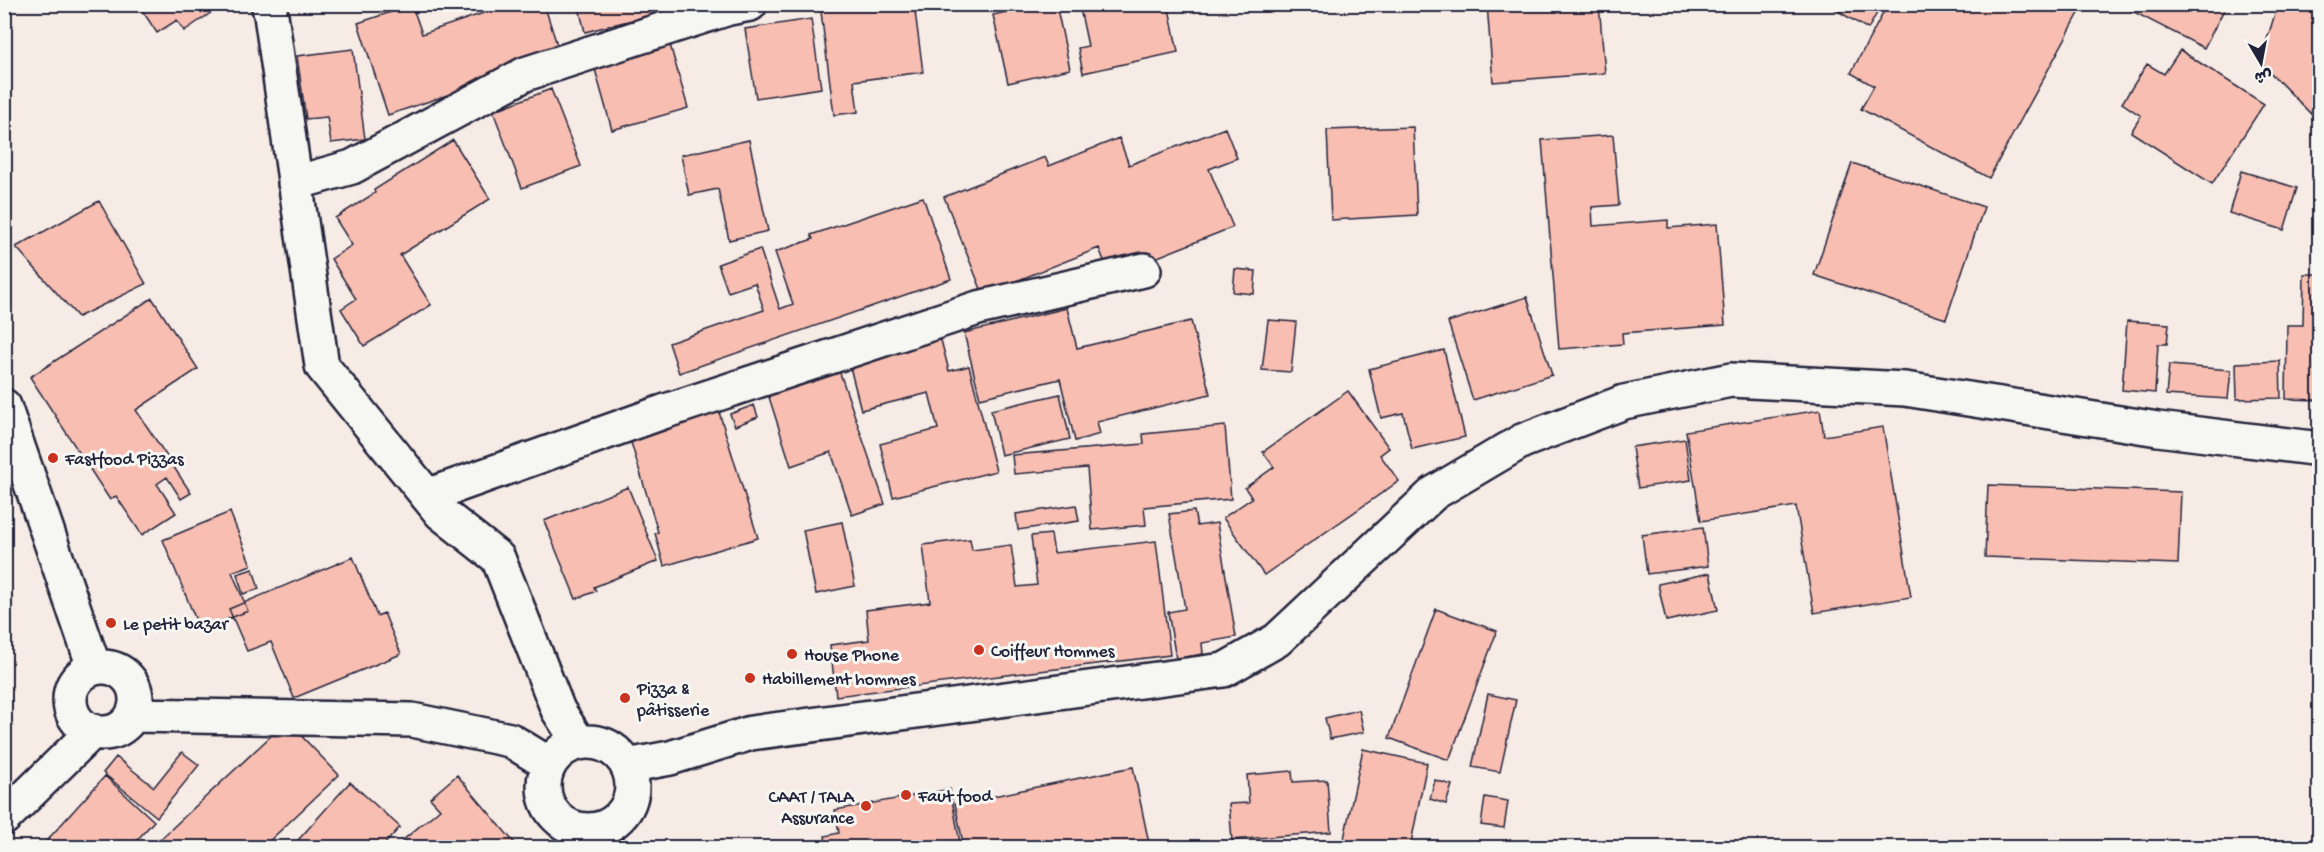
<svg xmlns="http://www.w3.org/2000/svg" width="2324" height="852" font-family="'Gochi Hand','Playpen Sans Arabic',sans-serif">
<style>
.building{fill:#f8beb1;stroke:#22223b;stroke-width:1.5}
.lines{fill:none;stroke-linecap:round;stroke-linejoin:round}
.minor-casing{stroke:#22223b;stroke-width:38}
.minor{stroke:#f6f6f2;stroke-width:33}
.poi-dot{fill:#c8321e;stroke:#f6f6f2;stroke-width:2}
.labels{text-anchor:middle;stroke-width:6;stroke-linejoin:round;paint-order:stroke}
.poi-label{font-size:18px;fill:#22223b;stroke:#f6f6f2;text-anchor:start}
</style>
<rect width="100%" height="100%" fill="#f6ebe5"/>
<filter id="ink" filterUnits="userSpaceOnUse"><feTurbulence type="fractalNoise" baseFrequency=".0167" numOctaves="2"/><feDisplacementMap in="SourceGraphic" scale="12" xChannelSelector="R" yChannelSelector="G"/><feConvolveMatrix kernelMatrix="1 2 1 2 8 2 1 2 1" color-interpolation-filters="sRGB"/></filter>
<g filter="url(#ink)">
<path class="building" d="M138 4H220L221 6 184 31 177 20 157 33Z
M510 4H544L560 54 483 83 388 115 358 23 412 5 422 34Z
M578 4H694L585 32Z
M820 4H914L923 72 854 81 858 112 834 115Z
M1015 4H1056L1070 69 1008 83 993 15 1016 10Z
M1079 4H1168L1178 52 1083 73 1078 48 1088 46Z
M1487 4H1599L1605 73 1493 82Z
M1826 4H1882L1868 29Z
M1888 4H2084L1989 178 1861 109 1874 86 1851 73Z
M2130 4H2227L2204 48 2128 9Z
M2278 4H2320V89L2311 114 2260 62Z
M811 19 821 88 756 98 745 29Z
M667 34 688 108 612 130 591 55Z
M353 49 365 139 331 143 327 117 306 119 297 56Z
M2180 50 2264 104 2212 184 2131 132 2141 116 2122 103 2147 64 2164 74Z
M551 89 581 166 522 188 493 111Z
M1413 127 1417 215 1331 220 1327 130Z
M1225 128 1237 158 1209 169 1233 227 1110 276 1099 248 983 294 944 197 1045 157 1049 166 1119 138 1129 165Z
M1613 135 1619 205 1592 207 1593 226 1668 220V228L1717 224 1725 325 1622 333 1623 344 1559 349 1542 140Z
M453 140 490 199 400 255 431 305 364 346 341 309 356 299 331 259 352 245 335 218 375 193 374 190Z
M749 140 768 231 729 240 718 189 689 195 681 155Z
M1852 163 1984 207 1946 319 1814 275Z
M2241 171 2297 188 2284 230 2229 213Z
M923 197 951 279 679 373 669 343 764 310 755 283 728 292 718 264 760 249 780 309 793 304 775 252 813 239 811 235Z
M99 201 146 284 78 317 16 247Z
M1235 269 1256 271 1254 294 1233 292Z
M2304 274H2320V400L2286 399 2287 325H2303Z
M1527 297 1552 375 1473 400 1448 322Z
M152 298 198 369 136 410 191 493 181 499 167 477 157 484 176 513 142 535 116 496 110 500 30 377Z
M1067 308 1077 348 1191 321 1210 394 1097 422 1100 434 1075 441 1060 379 980 398 964 333Z
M1268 320 1296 322 1291 372 1262 370Z
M2127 321 2169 324 2167 344H2158L2155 393 2122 390Z
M941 340 949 371 969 366 996 471 893 497 880 444 938 429 929 393 861 410 849 363Z
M1444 350 1465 437 1412 449 1403 413 1381 418 1369 369Z
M2280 361 2281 398 2237 399 2236 363Z
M2169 365 2231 370 2228 399 2166 395Z
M839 370 885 504 852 515 831 452 791 466 768 394Z
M1348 391 1389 448 1380 455 1399 481 1264 575 1223 518 1252 498 1245 488 1274 467 1263 452Z
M1060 394 1070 439 1001 455 991 410Z
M754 405 758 417 735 426 730 414Z
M1820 410 1824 436 1883 427 1911 597 1814 613 1796 506 1701 521 1686 431Z
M719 412 758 538 664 566 655 533 658 532 630 439Z
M1225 426 1231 499 1144 507 1146 525 1092 530 1087 468 1014 474 1012 455 1144 444 1143 434Z
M1685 439 1691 480 1638 488 1632 447Z
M1988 485 2181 492 2178 564 1985 557Z
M628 487 658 561 594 587 596 591 576 599 544 521Z
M1076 505 1079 521 1018 530 1016 514Z
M1194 511 1197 526 1217 523 1236 637 1202 643 1203 654 1176 659 1168 612 1185 609 1169 514Z
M230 512 251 565 232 572 248 611 200 630 163 540Z
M842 522 855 586 816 594 803 530Z
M1703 527 1708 566 1647 574 1642 535Z
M1051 534 1054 553 1156 541 1170 655 836 696 830 645 869 640 866 610 930 602 923 545 970 539 972 550 1011 545 1017 587 1037 585 1031 536Z
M353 557 377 616 384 613 401 654 294 698 271 642 247 651 229 609Z
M253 569 259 589 243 594 237 574Z
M1710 573 1718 610 1666 621 1658 584Z
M1436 609 1497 631 1449 760 1389 738Z
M1488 694 1516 700 1500 772 1472 767Z
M1359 710 1364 732 1330 739 1325 718Z
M287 721 339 775 262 848 153 846Z
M1363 749 1427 763 1410 848H1342Z
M182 752 199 765 157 817 103 773 116 757 154 787Z
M1133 767 1150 848H964L955 804Z
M1292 771 1293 782 1327 780 1331 832 1232 840 1229 804 1249 803 1247 775Z
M457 775 518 847 407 848 402 841 440 809 430 798Z
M105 776 154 821 130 848H40Z
M1435 780 1452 785 1446 804 1430 799Z
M350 782 400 827 381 848H291Z
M950 789 961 848H827L825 836 839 833 835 810Z
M1485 797 1508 801 1504 828 1481 825Z"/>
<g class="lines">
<g class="minor-casing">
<path id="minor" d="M268 4 271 15 322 366 441 513 498 558 558 710 579 743
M295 183 352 167 525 74 729 8 750 4
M4 406 94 667
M427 496 663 412 978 308 1144 270
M70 700a33 33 0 1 1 66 0a33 33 0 1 1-66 0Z
M133 715 412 720 510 740 549 764
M544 786a44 44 0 1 1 88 0a44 44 0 1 1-88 0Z
M627 766 670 758 751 733 1224 670 1277 640 1434 493 1522 441 1624 402 1731 380 1905 389 2158 429 2320 449
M4 818 93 731"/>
</g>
<use href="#minor" class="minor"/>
</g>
</g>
<g class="poi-dot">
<circle cx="53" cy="458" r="6"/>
<circle cx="111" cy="623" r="6"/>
<circle cx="979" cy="650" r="6"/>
<circle cx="792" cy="654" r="6"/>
<circle cx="750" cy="678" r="6"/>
<circle cx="625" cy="698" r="6"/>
<circle cx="906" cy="795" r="6"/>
<circle cx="866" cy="806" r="6"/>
</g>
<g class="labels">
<g class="poi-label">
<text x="65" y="464">Fastfood Pizzas</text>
<text x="123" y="629">Le petit bazar</text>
<text x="991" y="656">Coiffeur Hommes</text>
<text x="804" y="660">House Phone</text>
<text x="762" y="684">Habillement hommes</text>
<text x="637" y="694">Pizza &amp;<tspan x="637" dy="21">pâtisserie</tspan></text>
<text x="918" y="801">Faut food</text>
<text x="854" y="802" text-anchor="end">CAAT / TALA<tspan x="854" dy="21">Assurance</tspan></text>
</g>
</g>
<rect width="2324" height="852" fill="none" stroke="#f6f6f2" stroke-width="24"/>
<rect x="12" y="12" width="2300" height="828" fill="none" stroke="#22223b" stroke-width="2" filter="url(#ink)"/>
<g transform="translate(2261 63) rotate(170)" stroke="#f6f6f2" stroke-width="4.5" paint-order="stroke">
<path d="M0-4.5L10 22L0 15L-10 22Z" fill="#22223b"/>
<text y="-9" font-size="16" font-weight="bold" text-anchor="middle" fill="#22223b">ش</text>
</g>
</svg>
